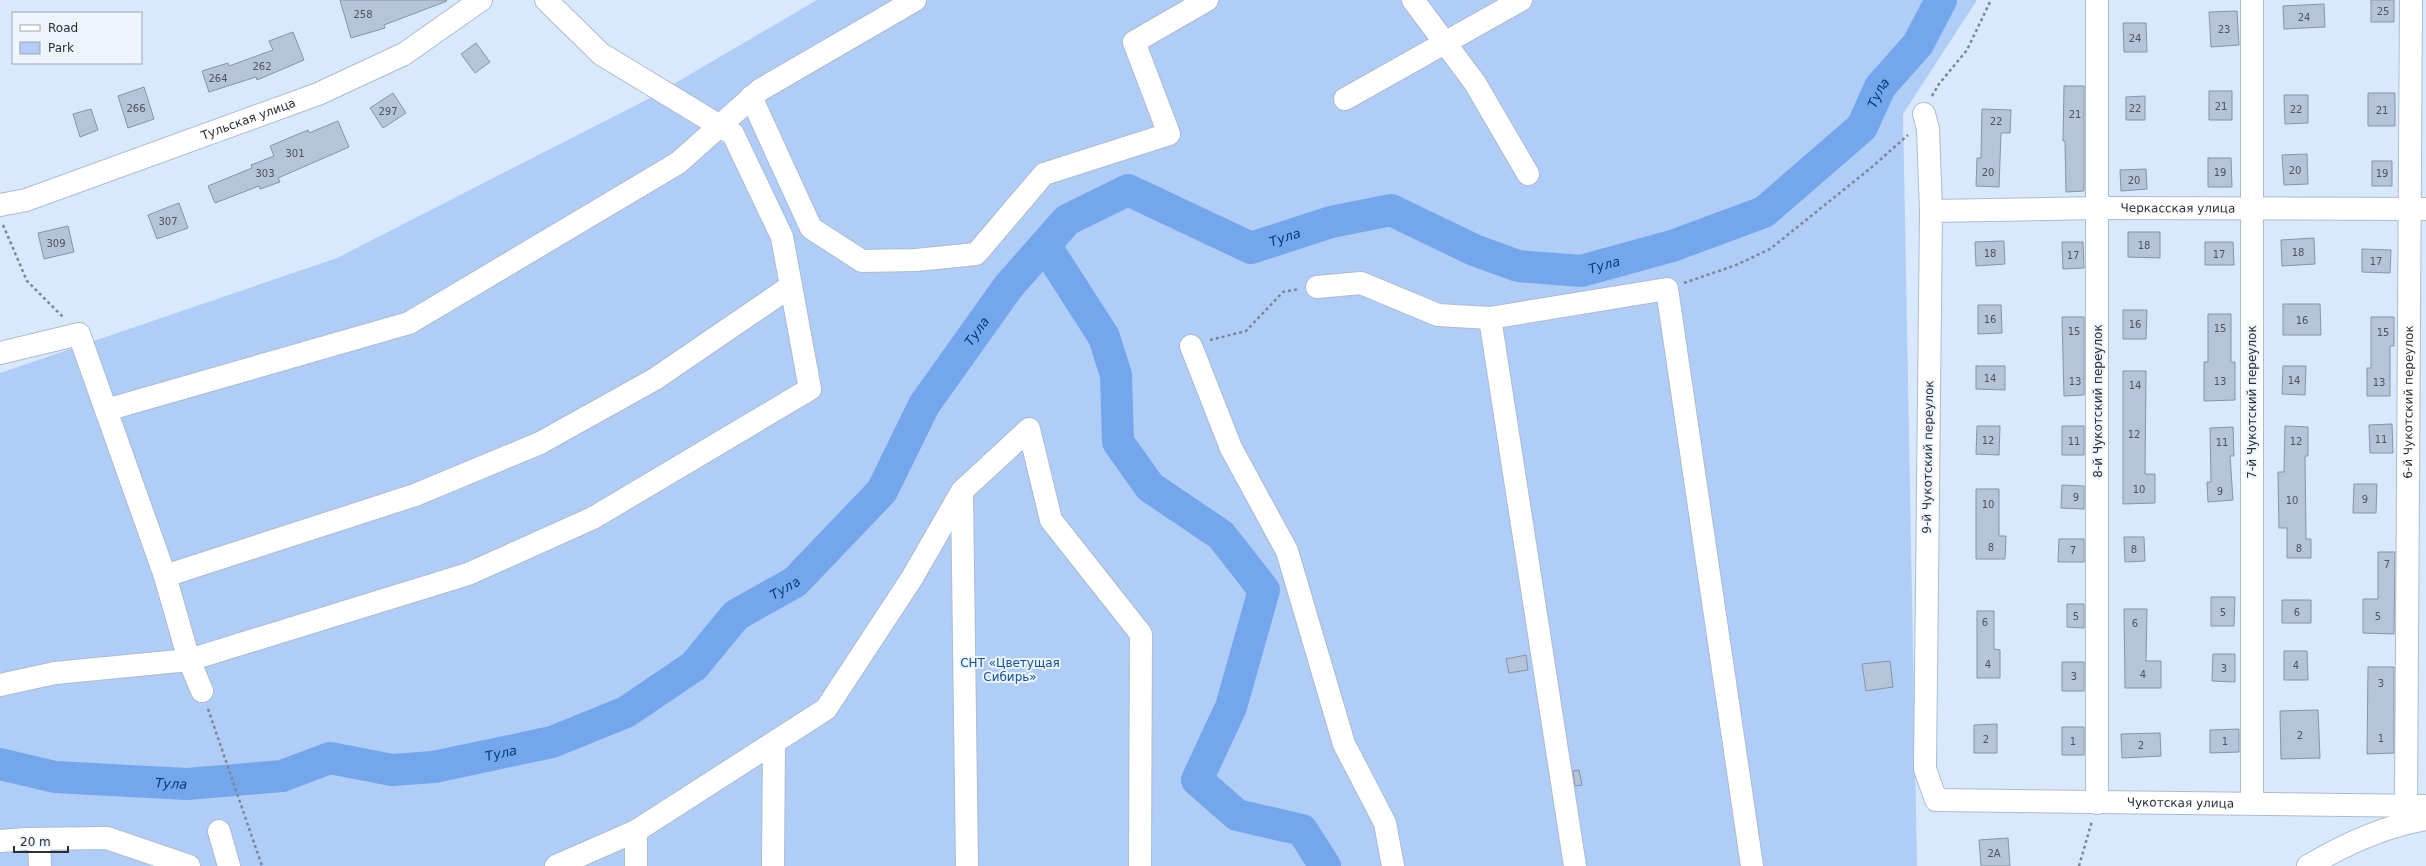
<svg xmlns="http://www.w3.org/2000/svg" width="2426" height="866" font-family="'DejaVu Sans',sans-serif">
<style>
.green{fill:#afcdf7}
.lines{fill:none;stroke-linecap:round;stroke-linejoin:round}
.river{stroke:#74a6ec;stroke-width:32}
.building{fill:#b5c4d8;stroke:#8594a7}
.minor-casing{stroke:#acbbd0;stroke-width:24}
.path{stroke:#7c8795;stroke-width:2.5;stroke-dasharray:3 3;stroke-linecap:butt}
.minor{stroke:#fff;stroke-width:22}
.labels{text-anchor:middle;stroke-width:4;stroke-linejoin:round;paint-order:stroke}
.number-label{font-size:10px;fill:#4c545f}
.street-label{font-size:12px;fill:#292f37;stroke:#eef4fd}
.park-label{font-size:12px;fill:#0c51a2;stroke:#eef4fd}
.water-label{font-size:13px;font-style:italic;fill:#043875;stroke:#eef4fd}
</style>
<rect width="100%" height="100%" fill="#d8e8fd"/>
<path class="green" d="M817 0H1977L1903 114 1917 866H0V373L337 258 648 99Z"/>
<g class="lines">
<g class="river">
<path d="M1045 245 1104 337 1116 375 1118 442 1150 487 1221 535 1264 590 1231 707 1197 780 1237 815 1302 830 1325 866"/>
<path id="s1" d="M0 764 55 777 187 784 282 776 330 758 392 770 434 767 552 742 626 712 694 666 736 615 795 582 882 491 924 405 1008 287 1067 220 1128 190 1251 248 1331 222 1391 210 1474 250 1518 266 1581 271 1672 246 1764 212 1862 127 1880 87 1918 44 1941 0"/>
</g>
</g>
<path class="building" d="M340 0H446L447 1 384 25 385 28 351 38Z
M2371 0H2394V22H2371Z
M2324 4 2325 27 2284 29 2283 6Z
M2237 11 2239 45 2211 47 2209 12Z
M2123 23H2146L2147 52H2124Z
M293 32 304 60 257 80 256 77 209 92 202 71 228 63 229 66 273 50 269 41Z
M476 43 490 62 475 73 461 54Z
M2064 86H2084V191L2066 192 2065 141H2063Z
M144 87 154 119 128 128 118 96Z
M2209 91H2232V120H2209Z
M393 93 406 113 383 128 370 108Z
M2368 93H2395V126H2368Z
M2284 95H2308V123L2285 124Z
M2145 96V120H2126V97Z
M91 109 98 130 80 137 73 114Z
M1982 109 2011 110 2010 133H2001L1999 187 1976 186 1977 158H1981Z
M338 121 349 147 278 178 280 182 260 189 259 186 215 203 208 186 252 168 251 165 274 156 270 146 308 130 309 133Z
M2307 154 2308 184 2284 185 2282 155Z
M2208 158H2231L2232 187H2208Z
M2372 161H2392V186H2372Z
M2146 169 2147 189 2121 191 2120 170Z
M179 203 188 228 157 239 148 215Z
M68 226 74 252 44 259 38 233Z
M2128 232H2160V258L2128 257Z
M2314 238 2315 264 2282 266 2281 240Z
M2004 241 2005 264 1976 266 1975 242Z
M2062 242H2083L2084 268 2063 269Z
M2205 242H2233L2234 265H2205Z
M2362 249 2391 250 2390 273 2362 272Z
M2283 304H2320L2321 335H2283Z
M1978 305H2001L2002 333 1978 334Z
M2123 310H2147L2146 339H2123Z
M2208 314H2231V362H2235V400L2204 401V362H2208Z
M2062 317H2084V395L2064 396Z
M2371 317H2394V346H2390V396H2367V368H2371Z
M1976 366H2005V390L1976 389Z
M2283 366H2306L2305 395 2282 394Z
M2123 371H2146L2145 474H2155V503L2123 504Z
M2392 424 2393 453H2370L2369 425Z
M1977 426H2000L1999 455 1976 454Z
M2062 426H2084V455H2062Z
M2285 426 2308 427V456H2305L2306 539H2311V558H2287V528H2279L2278 472H2284Z
M2233 427 2234 456H2230L2233 500 2208 502 2207 482H2211L2210 428Z
M2354 484H2377L2376 513H2353Z
M2062 485 2084 486V509L2061 508Z
M1976 489H1999V536H2006L2005 559H1976Z
M2124 537H2144L2145 561 2125 562Z
M2059 539H2084V562H2058Z
M2378 552H2395L2394 634 2363 633V599H2378Z
M2211 597H2235L2234 626H2211Z
M2282 600H2311V623H2282Z
M2067 604H2084V628L2067 627Z
M2124 609H2147L2146 661H2161V688H2125Z
M1977 611H1994V649L2000 650V678H1977Z
M2284 651H2307L2308 680H2284Z
M2213 654H2235V682L2212 681Z
M1526 655 1528 670 1509 673 1506 659Z
M1890 661 1893 687 1866 691 1862 664Z
M2062 662H2084V691H2062Z
M2368 667H2394V753L2367 754Z
M2318 710 2320 758 2281 759 2280 711Z
M1997 724V753H1974V725Z
M2062 727H2084V755H2062Z
M2239 729V752L2210 753V730Z
M2160 733 2161 756 2122 758 2121 734Z
M1579 770 1582 785 1575 786 1573 771Z
M2008 838 2010 866H1981L1979 840Z"/>
<g class="lines">
<g class="minor-casing">
<g id="minor">
<path d="M1413 0 1475 83 1528 174"/>
<path d="M751 97 811 228 862 261 916 260 976 254 1044 174 1169 134 1134 42 1207 0"/>
<path d="M1345 99 1521 0"/>
<path id="s2" d="M1924 114 1928 129 1931 211 1925 769 1936 800 2426 806"/>
<path id="s3" d="M0 205 26 200 318 94 404 54 481 0"/>
<path id="s4" d="M1931 211 2098 208 2426 209"/>
<path d="M1317 287 1361 283 1438 315 1490 318 1667 289 1752 866"/>
<path d="M1490 318 1575 866"/>
<path d="M1191 346 1231 448 1287 551 1344 744 1385 823 1393 866"/>
<path d="M0 353 79 334 165 576 189 660 202 691"/>
<path d="M106 410 409 323 678 163 760 90 915 0"/>
<path d="M962 493 967 866"/>
<path d="M165 576 415 495 540 443 655 379 791 286"/>
<path d="M0 685 55 673 189 660 468 574 593 518 810 389 782 237 733 134 601 54 546 0"/>
<path d="M2097 803V0"/>
<path d="M2252 803V0"/>
<path id="s5" d="M2406 805 2411 0"/>
<path d="M219 831 229 866"/>
<path d="M636 831V866"/>
<path d="M39 840 40 866"/>
<path d="M0 841 26 839 107 838 189 866"/>
<path d="M556 866 636 831 826 709 912 578 962 491 1029 429 1051 520 1141 634 1140 866"/>
<path d="M773 866 774 744"/>
<path d="M2308 866C2345 844 2384 826 2426 819"/>
</g>
</g>
<path class="path" d="M1932 96 1939 84 1967 50 1991 0
M3 225 27 281 64 318
M1684 283 1736 265 1770 249 1872 167 1908 135
M1210 340 1246 331 1283 292 1299 289
M208 709 262 866
M2079 866 2092 821"/>
<use href="#minor" class="minor"/>
</g>
<g class="labels">
<g class="number-label">
<text x="2383" y="15">25</text>
<text x="363" y="18">258</text>
<text x="2304" y="21">24</text>
<text x="2224" y="33">23</text>
<text x="2135" y="42">24</text>
<text x="262" y="70">262</text>
<text x="218" y="82">264</text>
<text x="2221" y="110">21</text>
<text x="136" y="112">266</text>
<text x="2135" y="112">22</text>
<text x="2296" y="113">22</text>
<text x="2382" y="114">21</text>
<text x="388" y="115">297</text>
<text x="2075" y="118">21</text>
<text x="1996" y="125">22</text>
<text x="295" y="157">301</text>
<text x="2295" y="174">20</text>
<text x="1988" y="176">20</text>
<text x="2220" y="176">19</text>
<text x="265" y="177">303</text>
<text x="2382" y="177">19</text>
<text x="2134" y="184">20</text>
<text x="168" y="225">307</text>
<text x="56" y="247">309</text>
<text x="2144" y="249">18</text>
<text x="2298" y="256">18</text>
<text x="1990" y="257">18</text>
<text x="2219" y="258">17</text>
<text x="2073" y="259">17</text>
<text x="2376" y="265">17</text>
<text x="1990" y="323">16</text>
<text x="2302" y="324">16</text>
<text x="2135" y="328">16</text>
<text x="2220" y="332">15</text>
<text x="2074" y="335">15</text>
<text x="2383" y="336">15</text>
<text x="1990" y="382">14</text>
<text x="2294" y="384">14</text>
<text x="2075" y="385">13</text>
<text x="2220" y="385">13</text>
<text x="2379" y="386">13</text>
<text x="2135" y="389">14</text>
<text x="2134" y="438">12</text>
<text x="2381" y="443">11</text>
<text x="1988" y="444">12</text>
<text x="2074" y="445">11</text>
<text x="2296" y="445">12</text>
<text x="2222" y="446">11</text>
<text x="2139" y="493">10</text>
<text x="2220" y="495">9</text>
<text x="2076" y="501">9</text>
<text x="2365" y="503">9</text>
<text x="2292" y="504">10</text>
<text x="1988" y="508">10</text>
<text x="1991" y="551">8</text>
<text x="2299" y="552">8</text>
<text x="2134" y="553">8</text>
<text x="2073" y="554">7</text>
<text x="2387" y="568">7</text>
<text x="2223" y="616">5</text>
<text x="2297" y="616">6</text>
<text x="2076" y="620">5</text>
<text x="2378" y="620">5</text>
<text x="1985" y="626">6</text>
<text x="2135" y="627">6</text>
<text x="1988" y="668">4</text>
<text x="2296" y="669">4</text>
<text x="2224" y="672">3</text>
<text x="2143" y="678">4</text>
<text x="2074" y="680">3</text>
<text x="2381" y="687">3</text>
<text x="2300" y="739">2</text>
<text x="2381" y="742">1</text>
<text x="1986" y="743">2</text>
<text x="2073" y="745">1</text>
<text x="2225" y="745">1</text>
<text x="2141" y="749">2</text>
<text x="1994" y="857">2А</text>
</g>
<g class="street-label">
<text dy="4" stroke="none"><textPath href="#s3" startOffset="263">Тульская улица</textPath></text>
<text dy="4" stroke="none"><textPath href="#s4" startOffset="247">Черкасская улица</textPath></text>
<text transform="translate(2098 401) rotate(-90)" y="4">8-й Чукотский переулок</text>
<text transform="translate(2252 402) rotate(-90)" y="4">7-й Чукотский переулок</text>
<text dy="4" stroke="none"><textPath href="#s5" startOffset="403">6-й Чукотский переулок</textPath></text>
<text transform="translate(1928 457) rotate(-89)" y="4">9-й Чукотский переулок</text>
<text dy="4" stroke="none"><textPath href="#s2" startOffset="933">Чукотская улица</textPath></text>
</g>
<g class="park-label">
<text x="1010" y="667">СНТ «Цветущая<tspan x="1010" dy="14">Сибирь»</tspan></text>
</g>
<g class="water-label">
<text dy="5" stroke="none"><textPath href="#s1" startOffset="2224">Тула</textPath></text>
<text dy="5" stroke="none"><textPath href="#s1" startOffset="1552">Тула</textPath></text>
<text dy="5" stroke="none"><textPath href="#s1" startOffset="1888">Тула</textPath></text>
<text dy="5" stroke="none"><textPath href="#s1" startOffset="1169">Тула</textPath></text>
<text dy="5" stroke="none"><textPath href="#s1" startOffset="845">Тула</textPath></text>
<text dy="5" stroke="none"><textPath href="#s1" startOffset="509">Тула</textPath></text>
<text dy="5" stroke="none"><textPath href="#s1" startOffset="173">Тула</textPath></text>
</g>
</g>
<rect x="12" y="12" width="130" height="52" fill="#eef4fd" stroke="#9fa5ae"/>
<rect x="20" y="25" width="20" height="6" fill="#ffffff" stroke="#9fa5ae"/>
<text x="48" y="32" font-size="12" fill="#292f37">Road</text>
<rect x="20" y="42" width="20" height="12" fill="#afcdf7" stroke="#9fa5ae"/>
<text x="48" y="52" font-size="12" fill="#292f37">Park</text>
<path d="M14 846v6h54v-6" fill="none" stroke="#292f37" stroke-width="2"/>
<text x="20" y="846" font-size="12" fill="#292f37" stroke="#eef4fd" stroke-width="3" paint-order="stroke">20 m</text>
</svg>
